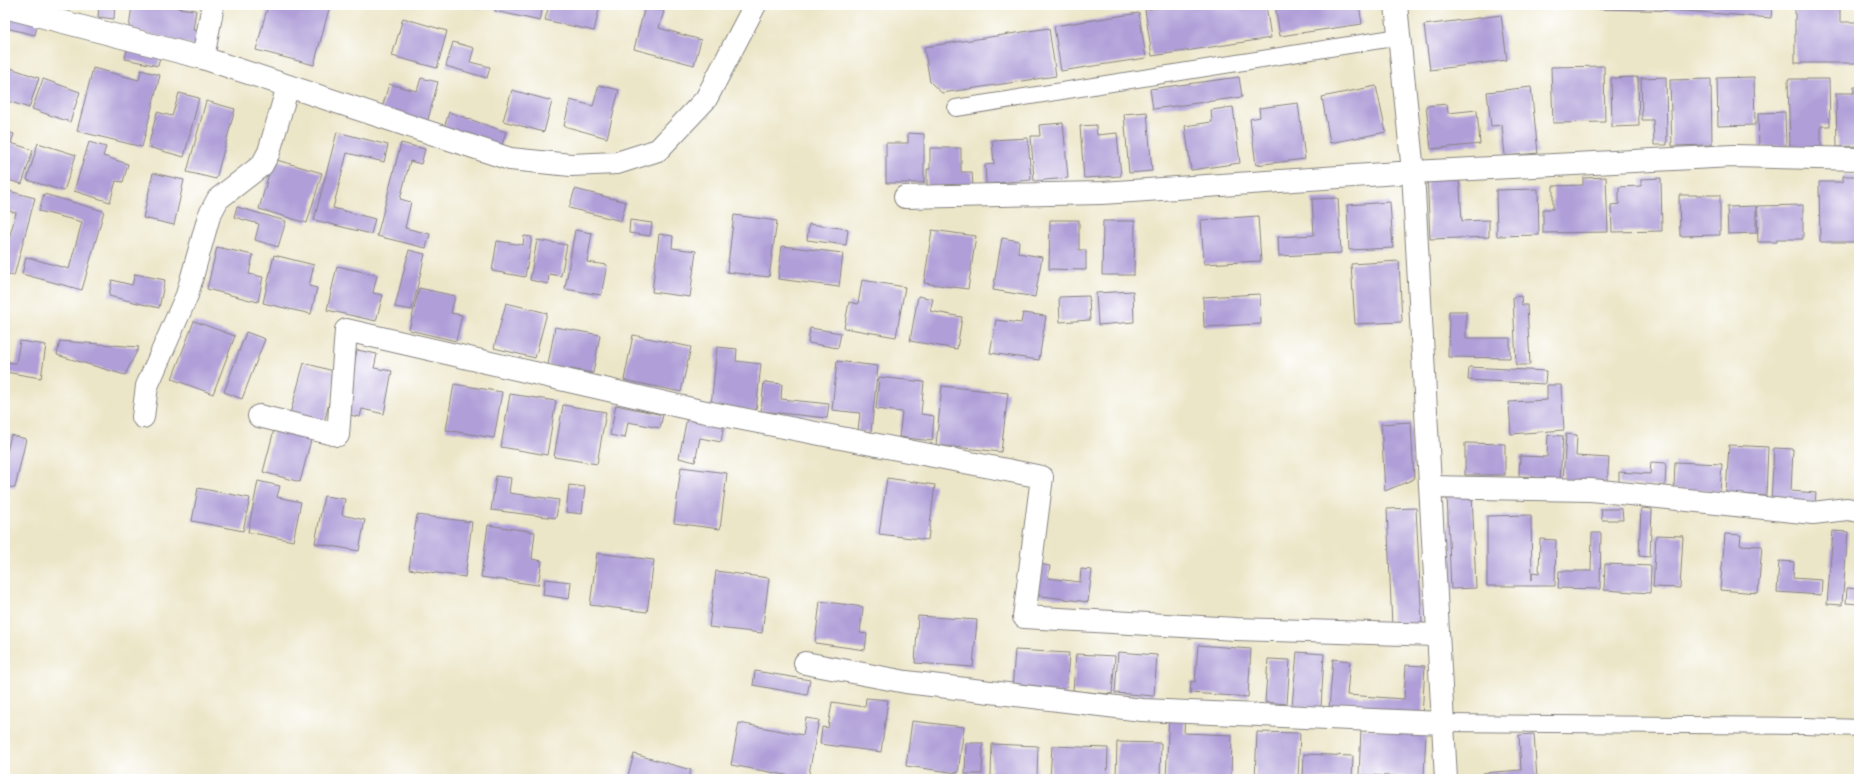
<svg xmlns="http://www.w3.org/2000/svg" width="1864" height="784" font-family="Itim,sans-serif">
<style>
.building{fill:#af9ed8}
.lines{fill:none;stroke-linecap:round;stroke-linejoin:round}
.service-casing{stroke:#878482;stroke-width:18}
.minor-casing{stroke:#878482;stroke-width:24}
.service{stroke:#fff;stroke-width:16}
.minor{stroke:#fff;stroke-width:22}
</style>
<rect width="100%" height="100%" fill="#fff"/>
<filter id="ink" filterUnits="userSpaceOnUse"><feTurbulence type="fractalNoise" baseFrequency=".025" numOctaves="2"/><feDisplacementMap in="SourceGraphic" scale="8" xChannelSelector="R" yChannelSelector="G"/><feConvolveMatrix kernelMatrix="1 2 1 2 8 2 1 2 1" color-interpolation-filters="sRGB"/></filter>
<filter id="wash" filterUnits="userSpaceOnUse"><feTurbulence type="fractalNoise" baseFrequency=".012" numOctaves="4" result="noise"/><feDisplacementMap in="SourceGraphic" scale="16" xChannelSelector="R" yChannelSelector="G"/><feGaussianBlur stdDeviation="0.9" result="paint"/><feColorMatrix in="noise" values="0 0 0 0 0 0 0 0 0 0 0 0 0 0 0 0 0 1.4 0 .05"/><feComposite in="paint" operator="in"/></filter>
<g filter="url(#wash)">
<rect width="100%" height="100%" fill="#ece6c8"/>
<g id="blocks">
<path class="building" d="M48 5H65L64 8Z
M99 5H115L114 19 98 17Z
M132 5H178L177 8 196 10 193 30 201 32 197 46 129 29Z
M268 5H330L314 65 256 50Z
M465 5H482L481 9Z
M496 5H543L540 21 495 11Z
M549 5H600L594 31 545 20Z
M1175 5H1266L1271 38 1152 56 1145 10Z
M1275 5H1359L1362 24 1280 36Z
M1599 5H1772L1771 18 1686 11 1599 9Z
M1795 5H1840V22H1859V63H1795Z
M645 6 664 11 659 28 701 40 694 65 634 49Z
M11 10 39 18 35 35 6 28Z
M1139 13 1146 58 1061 71 1054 26Z
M1501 15 1507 60 1430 70 1424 25Z
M403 18 447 31 437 68 392 56Z
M1049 28 1056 76 942 93 930 82 924 47Z
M453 42 474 48 470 62 490 67 487 78 446 66Z
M128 45 161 52 158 66 125 59Z
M5 66 39 78 29 108 5 100Z
M1604 66 1605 122 1553 123 1551 67Z
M93 68 139 80 141 70 160 75 142 147 77 131Z
M1239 77 1242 97 1153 109 1150 89Z
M1638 77 1639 126 1612 127 1611 78Z
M1666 77 1667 145H1654L1653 120H1642L1641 78Z
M1754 77 1755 125 1718 126 1717 78Z
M421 78 438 82 427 123 381 111 389 84 417 91Z
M43 79 80 92 70 122 32 109Z
M1711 79 1712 145 1672 146 1670 80Z
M1788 79H1829L1830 126H1821V148H1790Z
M599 85 619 90 607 138 564 126 570 100 593 106Z
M1376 86 1386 132 1330 143 1322 97Z
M1531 87 1538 153 1505 156 1502 125 1491 126 1487 92Z
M1854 87H1859V146L1837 147 1836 93H1854Z
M512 90 552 101 544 132 503 121Z
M179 93 199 98 184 157 148 147 157 112 172 116Z
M206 101 235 109 216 179 187 172Z
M1298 103 1305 159 1256 165 1250 119 1260 117 1259 108Z
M1447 104 1448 113 1477 110 1480 144 1431 149 1426 106Z
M1233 107 1240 163 1191 170 1185 126 1212 122 1211 110Z
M449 112 506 132 500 151 443 131Z
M1147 112 1152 171 1129 173 1124 114Z
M1785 112 1786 146 1759 147 1758 113Z
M1063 123 1068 178 1034 181 1031 136H1040L1039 125Z
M1096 125 1097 135 1117 133 1121 176 1084 178 1080 126Z
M5 131 14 134 11 143 33 150 22 184 5 179Z
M337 132 388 145 384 162 347 153 333 208 375 219 371 234 314 220Z
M908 133 924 134V183H886V143H908Z
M1028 138 1031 180 986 184 985 165 994 164 992 140Z
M89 142 106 147 103 156 128 164 123 182 116 181 110 202 74 191Z
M38 143 76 155 64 191 27 180Z
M401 143 425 149 421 164 410 161 400 199 411 202 405 228 430 234 426 248 377 236Z
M930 148H961V172H972L973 186 927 187V169H930Z
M273 159 322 173 307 223 259 209Z
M1459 172 1462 221 1489 220V237L1430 239 1427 173Z
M153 173 184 180 174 225 143 218Z
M1843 176H1856L1857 242H1820L1819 182H1843Z
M1606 177 1608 232 1543 233V209H1553V186L1583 185V178Z
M1661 178 1662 231 1612 232 1611 205 1619 204V187L1641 186V179Z
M575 189 626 202 621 221 569 208Z
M1538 189 1539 235 1497 236 1496 190Z
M5 190 35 198 14 276 5 273V253L16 213 5 210Z
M44 194 104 211 82 290 22 274 26 257 69 269 82 222 39 211Z
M1679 195H1720V235L1680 236Z
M1338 198 1341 253 1279 256 1278 237 1314 235 1312 199Z
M1390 202 1393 248 1349 250 1347 205Z
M1803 205V239H1777V242H1758L1757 206Z
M1756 206V233L1728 234 1727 207Z
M237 207 286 221 278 247 255 240 259 224 234 217Z
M734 215 777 221 769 277 727 272Z
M1258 216 1261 261 1204 264 1201 220Z
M630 220 652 223 650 236 629 233Z
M1050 220H1079V250H1086V270L1049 269Z
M1103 221H1135L1134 275H1102Z
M809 224 848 229 846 245 807 240Z
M575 230 592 233 587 262 607 265 601 295 565 289Z
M932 230 976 236 968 289 924 283Z
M659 234 673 236 672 248 696 251 690 297 652 292Z
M524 236 532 237 525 277 492 271 497 241 523 245Z
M1002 238 1019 241 1018 253 1042 257 1035 297 993 290Z
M537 240 567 245 561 276 549 274 548 284 530 280Z
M782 246 843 253 839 287 778 279Z
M217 247 253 255 249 274 263 277 258 302 207 289Z
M409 250 425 254 412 310 395 307Z
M274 255 314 265 309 286 317 288 311 314 263 303Z
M1399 261 1402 322 1355 324 1351 264Z
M337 266 377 275 373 293 383 295 376 321 327 310Z
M135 274 165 280 159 308 109 296 112 280 132 285Z
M862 280 905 287 896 337 844 328 849 302 858 304Z
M419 288 455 296 451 313 462 315 456 341 409 330Z
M1133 291 1134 322 1098 325 1096 293Z
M1260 294 1261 324 1204 327 1203 297Z
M918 296 933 299 930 311 962 317 957 349 910 341Z
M1089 296 1090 320 1060 322 1059 297Z
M1521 296 1522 305H1527L1530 365H1516L1513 297Z
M506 303 547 313 535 358 494 348Z
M1449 311H1466V338H1510V358L1448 357Z
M1023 313 1046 316 1039 360 990 353 996 320 1021 323Z
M194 321 235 336 213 394 172 379Z
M555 327 600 335 593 373 548 365Z
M810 328 841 333 838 348 808 343Z
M246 332 265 339 242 399 224 392Z
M633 335 691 347 681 392 624 380Z
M20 341 46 345 41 378 5 372V362L16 363Z
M60 341 139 347 125 375 57 355Z
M717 347 737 349 736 361 761 364 756 411 711 406Z
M357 350 377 354 374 368 392 371 384 414 362 409 360 417 344 414Z
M837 361 878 366 871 432 858 431 860 413 832 410Z
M304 363 337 372 324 423 290 414Z
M1469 367 1546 371 1545 384 1468 380Z
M879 377 924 382 921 414 934 416 932 441 899 437 902 412 876 409Z
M764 382 782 384 781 399 829 404 827 418 761 411Z
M454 384 502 392 494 438 446 430Z
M1547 385H1561L1564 430 1511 434 1509 402 1547 400Z
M942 386 1008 393 1001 452 936 445Z
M510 394 556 401 547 455 501 447Z
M563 405 606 412 597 464 554 457Z
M616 405 663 415 660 428 628 422 625 438 610 435Z
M687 417 724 424 721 442 700 438 695 462 679 458Z
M1411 422 1414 479 1385 491 1381 424Z
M275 426 312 436 300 482 263 472Z
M1566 434 1577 435 1576 456 1609 458 1607 483 1563 480Z
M11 435 26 439 15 488 5 486V460Z
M1548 435 1563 436 1560 479 1519 476 1520 456 1547 457Z
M1465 443 1505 444V475H1465Z
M1729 445 1768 447 1766 496 1726 493Z
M1774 448 1793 449 1791 491 1816 493 1815 504 1771 501Z
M1651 462 1666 463 1665 487 1619 484V472L1650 474Z
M1675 462 1722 464 1720 492 1674 489Z
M681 467 727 473 720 529 674 523Z
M496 476 511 478 509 493 559 500 556 518 491 510Z
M887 478 935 485 928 540 879 534Z
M258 481 280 486 277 497 301 502 293 541 248 532Z
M569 485 585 487 582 514 566 512Z
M198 488 250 498 243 531 192 521Z
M1472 493 1476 588 1451 589 1447 494Z
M324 496 345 499 342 515 365 520 359 551 315 543Z
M1416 508 1422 625 1392 627 1387 509Z
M1641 508 1652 509 1650 557 1639 556Z
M1601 509H1622L1623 520H1602Z
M417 515 472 522 465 577 409 569Z
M1531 515 1532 580V572L1539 573 1540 539 1556 540 1555 586H1487V516Z
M488 525 535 532 532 559 542 561 538 585 481 577Z
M1833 531 1848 532 1842 605 1827 604Z
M1592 533H1601L1600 589 1558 588 1559 571H1591Z
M1725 534 1741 535 1740 545 1762 546 1758 593 1720 590Z
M1656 535 1683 536 1680 588 1653 587Z
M597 553 654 560 647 612 590 605Z
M1779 561 1794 562 1793 578 1822 580 1821 595 1777 592Z
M1039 564 1050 566 1048 578 1080 582 1081 569 1092 570 1088 602 1035 595Z
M1605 564 1651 566 1650 593 1604 590Z
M716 571 769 578 762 633 709 627Z
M545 579 571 582 569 599 543 595Z
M1847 588 1859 589V604L1846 603Z
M820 601 863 607 860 633 867 634 865 650 815 643Z
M918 616 977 620 973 667 915 663Z
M1198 645 1251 649 1248 697 1190 693 1191 681 1195 682Z
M1015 650 1069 653 1066 694 1012 690Z
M1118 652 1157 655 1154 696 1115 693Z
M1297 652 1324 654 1321 708 1292 706Z
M1076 654 1115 656 1112 694 1073 691Z
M1268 659 1290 660 1287 704 1265 702Z
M1333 659 1350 661 1347 695 1404 699 1406 665 1425 666 1422 716 1329 709Z
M755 671 810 680 807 695 753 685Z
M866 698 888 700 881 752 820 744 822 727 828 728 832 702 865 707Z
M1169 712 1185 713 1184 733 1232 735 1231 779H1166Z
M806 718 819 720 808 779 731 765 739 723 803 735Z
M912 721 964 727 958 773 906 766Z
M1361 729 1426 731 1424 777 1359 775Z
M1257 732 1300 733 1298 779H1255Z
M1534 734 1537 779H1483V773L1521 770 1519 735Z
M1117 742 1161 743 1160 779H1116Z
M966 743H983L982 774H965Z
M992 744 1038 746 1037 777 991 776Z
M1052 746 1108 748 1107 779H1050Z
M634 754 691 770 688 779H627Z
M1304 754 1353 756 1352 779H1303Z"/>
</g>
</g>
<g filter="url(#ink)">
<use href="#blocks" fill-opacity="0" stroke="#878482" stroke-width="1"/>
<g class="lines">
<g class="service-casing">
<path id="service" d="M956 108 1399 37
M1442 723 1805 726 1859 728"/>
</g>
<g class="minor-casing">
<path id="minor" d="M1396 5 1413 172 1446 779
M5 7 203 58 510 159 571 165 617 163 658 150 706 99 755 5
M203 58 213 5
M905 197 1102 193 1413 172 1733 156 1859 159
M259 416 338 435 346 330 696 410 1042 477 1024 617 1236 629 1437 635
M143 417 147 386 187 295 209 216 218 199 262 165 269 152 288 86
M1430 487 1591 490 1813 513 1847 509 1859 511
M805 663 906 682 1142 710 1442 723"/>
</g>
<use href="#service" class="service"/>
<use href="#minor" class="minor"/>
</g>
</g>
<rect width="1864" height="784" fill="none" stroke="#fff" stroke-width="20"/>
</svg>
